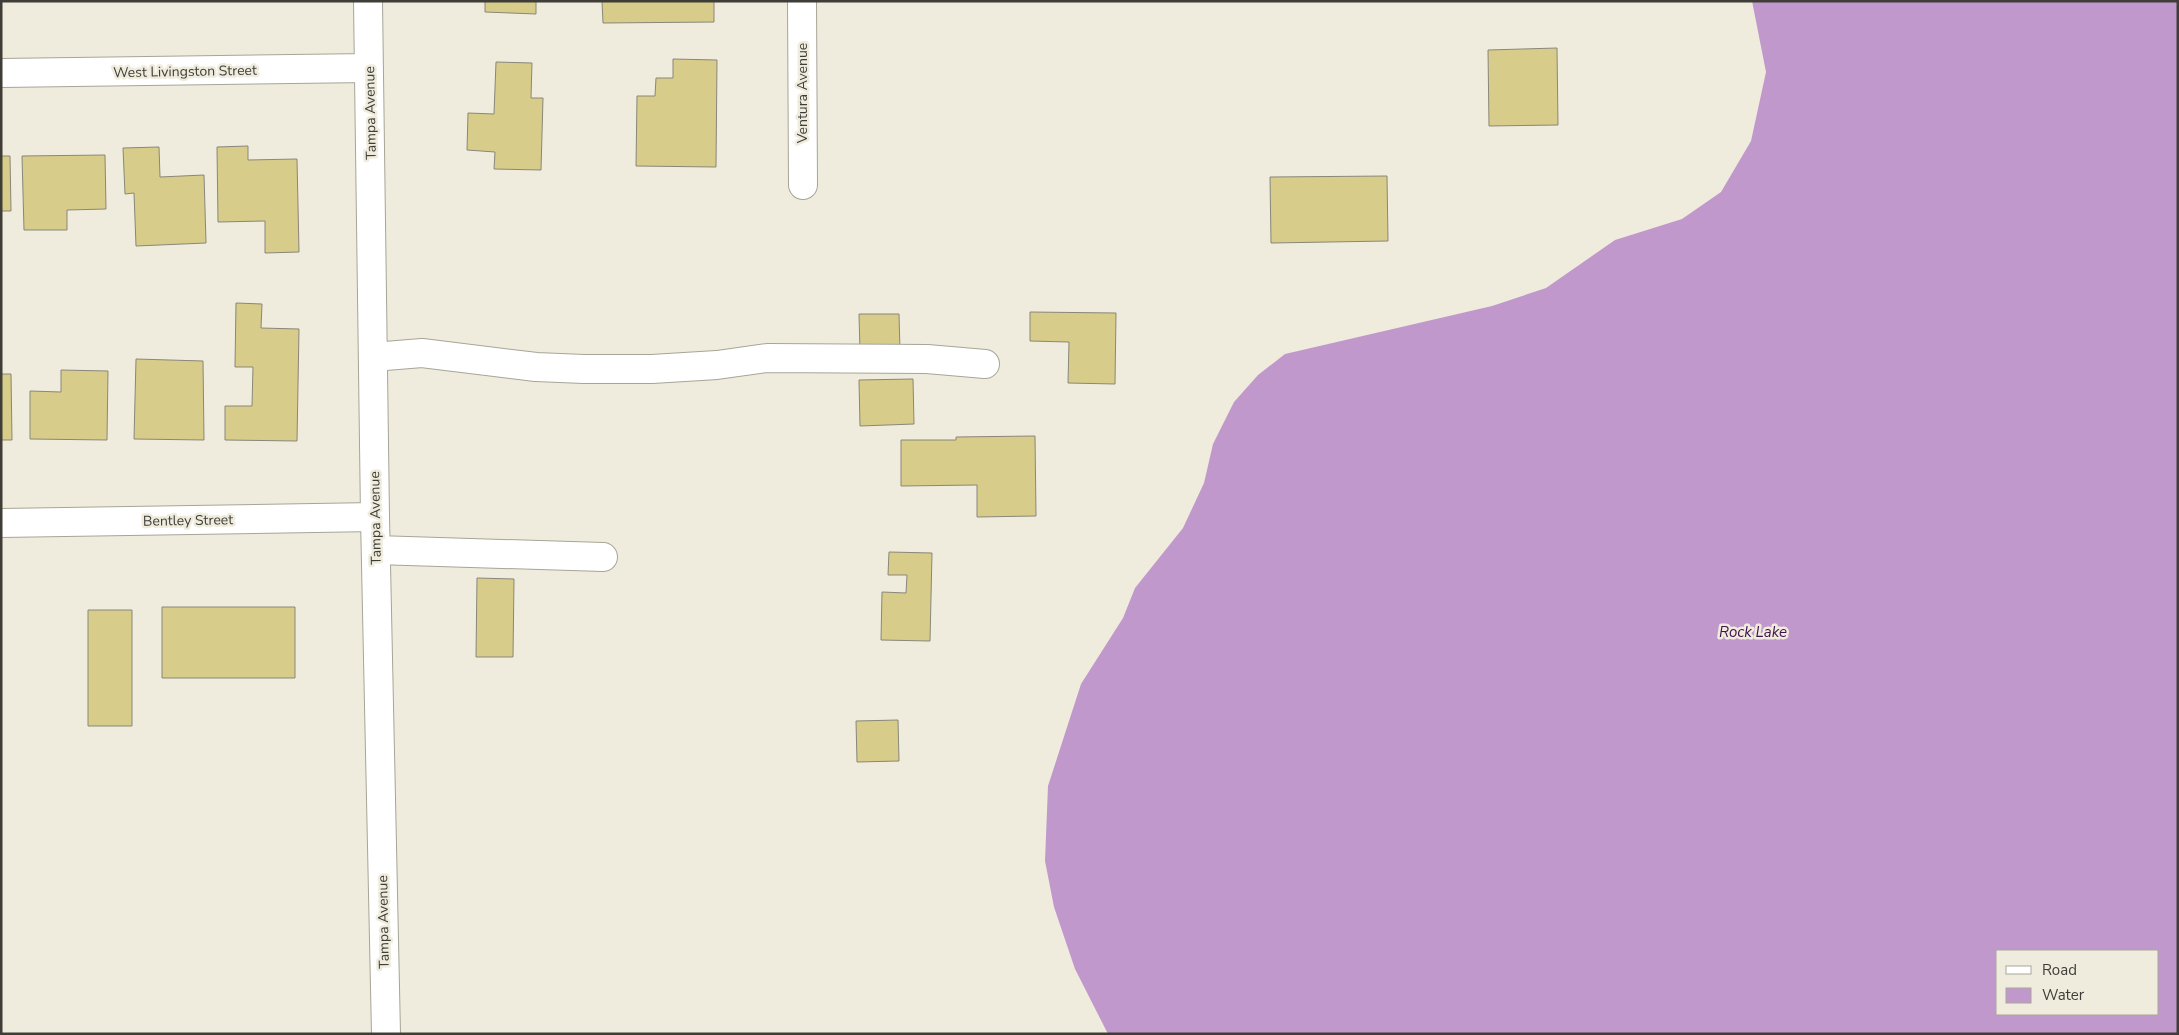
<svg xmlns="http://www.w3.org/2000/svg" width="2179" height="1035" font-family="'Nunito Sans',sans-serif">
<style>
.water{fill:#c198cc;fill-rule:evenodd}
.building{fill:#d7cc89;stroke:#8a877a}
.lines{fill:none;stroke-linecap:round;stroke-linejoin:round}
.minor-casing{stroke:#a7a597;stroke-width:30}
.minor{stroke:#fff;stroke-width:28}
.labels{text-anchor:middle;stroke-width:5;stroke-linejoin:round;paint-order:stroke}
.street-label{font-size:14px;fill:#3e3d37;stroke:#efecdd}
.water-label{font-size:15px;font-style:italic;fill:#430f4f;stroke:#efecdd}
</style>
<rect width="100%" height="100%" fill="#efecdd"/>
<path class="water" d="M1752 1H2178V1034H1108L1075 969 1054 907 1045 861 1048 786 1081 684 1123 618 1135 588 1183 528 1204 483 1213 444 1234 402 1258 375 1285 354 1492 306 1546 288 1615 240 1682 219 1721 192 1751 141 1766 72ZM1998 951H2158V1014H1998Z"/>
<path class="building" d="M485 1H536V14L485 12Z
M602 1H714V22L603 23Z
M1557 48 1558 125 1489 126 1488 50Z
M673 59 717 60 716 167 636 166 637 96H655L656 78H673Z
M496 62 532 63 531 98H543L541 170 494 169 495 152 467 150 468 113 494 114Z
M248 146V160L297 159 299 252 265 253V221L218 222 217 147Z
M159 147 160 177 204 175 206 243 136 246 134 193 125 194 123 148Z
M105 155 106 209 67 210V230H24L22 156Z
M1 156H10L11 211H1Z
M1387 176 1388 241 1271 243 1270 177Z
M236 303 262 304 261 328 299 329 297 441 225 440V406H252L253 367H235Z
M1030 312 1116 313 1115 384 1068 383 1069 342 1030 341Z
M859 314H899L900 351 860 352Z
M136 359 203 361 204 440 134 439Z
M61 370 108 371 107 440 30 439V391L61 392Z
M1 374H11L12 440H1Z
M913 379 914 424 860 426 859 380Z
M1035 436 1036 516 977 517V485L901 486V440H956V437Z
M889 552 932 553 930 641 881 640 882 592 906 593 907 575H888Z
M477 578 514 579 513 657H476Z
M162 607H295V678H162Z
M88 610H132V726H88Z
M898 720 899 761 857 762 856 721Z"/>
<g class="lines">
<g class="minor-casing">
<path id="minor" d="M368 1 375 517 386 1034
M802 1 803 185
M1 73 369 68
M373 357 422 353 536 367 584 369H652L717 365 767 358 927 359 985 364
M1 523 375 517
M376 550 603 557"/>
</g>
<use href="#minor" class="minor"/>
</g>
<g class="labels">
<g class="street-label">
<text transform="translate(185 71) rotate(-1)" y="5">West Livingston Street</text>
<text transform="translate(802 93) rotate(-90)" y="5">Ventura Avenue</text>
<text transform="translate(370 113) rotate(-91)" y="5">Tampa Avenue</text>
<text transform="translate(375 518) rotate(-91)" y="5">Tampa Avenue</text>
<text transform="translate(188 520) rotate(-1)" y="5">Bentley Street</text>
<text transform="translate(383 922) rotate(-91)" y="5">Tampa Avenue</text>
</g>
<g class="water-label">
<text x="1753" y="637">Rock Lake</text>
</g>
</g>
<rect width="2179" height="1035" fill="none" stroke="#3e3d37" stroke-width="5"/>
<rect x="1996" y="950" width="162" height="65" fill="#efecdd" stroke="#a8a69b"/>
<rect x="2006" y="966" width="25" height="8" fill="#ffffff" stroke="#a8a69b"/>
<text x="2042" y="975" font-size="15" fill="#3e3d37">Road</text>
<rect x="2006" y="988" width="25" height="15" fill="#c198cc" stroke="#a8a69b"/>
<text x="2042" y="1000" font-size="15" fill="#3e3d37">Water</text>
</svg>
